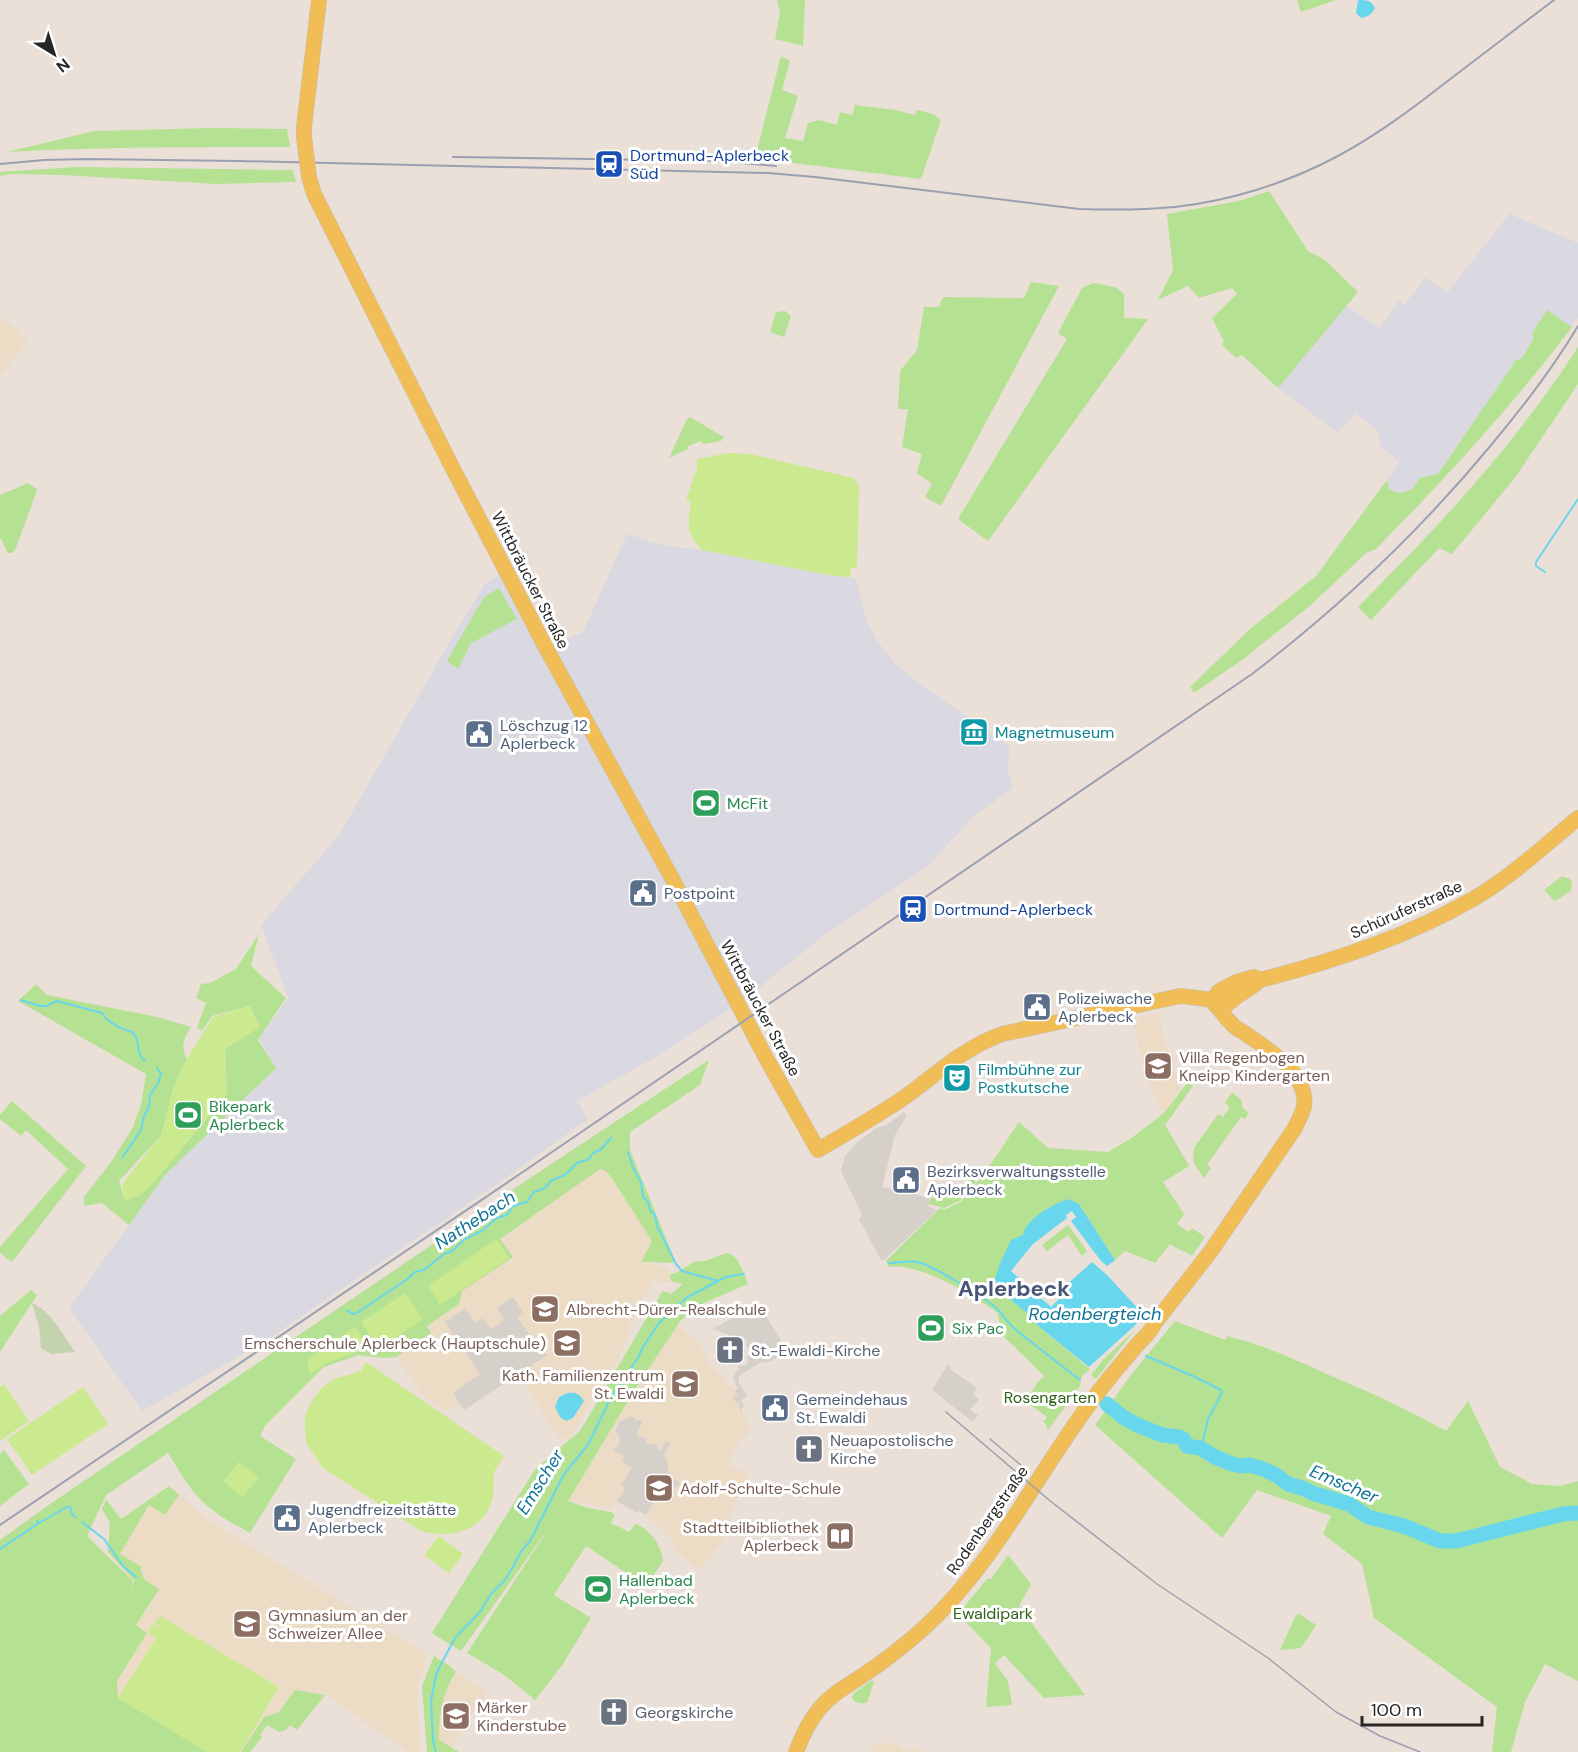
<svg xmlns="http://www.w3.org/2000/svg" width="1578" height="1752" font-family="'DM Sans',sans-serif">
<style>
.industrial{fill:#dad8e1}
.education{fill:#ecdcc6}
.green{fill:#b5e193}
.cemetery{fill:#c4d3ae}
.pitch{fill:#cbe98e}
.plaza{fill:#d5d0ca}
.water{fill:#68d7ed}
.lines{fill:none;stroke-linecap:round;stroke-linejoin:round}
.stream{stroke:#68d7ed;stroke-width:2}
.river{stroke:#68d7ed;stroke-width:15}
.major-casing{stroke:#c2c2c2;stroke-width:16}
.major{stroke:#f0bd56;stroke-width:15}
.tram{stroke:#9ba0b1;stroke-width:1.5}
.rail{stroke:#9ba0b1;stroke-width:2}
.major-bridge-casing{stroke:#c2c2c2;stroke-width:16;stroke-linecap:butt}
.major-bridge{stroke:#f0bd56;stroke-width:15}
.labels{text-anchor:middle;stroke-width:6;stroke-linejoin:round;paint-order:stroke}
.transit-label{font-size:16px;fill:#164399;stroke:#fff;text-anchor:start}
.street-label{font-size:16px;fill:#262626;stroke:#fff}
.service-label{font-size:16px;fill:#4e5e75;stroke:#fff;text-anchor:start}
.culture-label{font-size:16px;fill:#0d838f;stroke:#fff;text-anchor:start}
.leisure-label{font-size:16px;fill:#27864d;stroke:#fff;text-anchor:start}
.education-label{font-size:16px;fill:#785e54;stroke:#fff;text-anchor:start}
.worship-label{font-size:16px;fill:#5b616d;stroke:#fff;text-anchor:start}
.park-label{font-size:16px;fill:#2f6119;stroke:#fff}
.water-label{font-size:18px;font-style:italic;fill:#0d7394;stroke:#fff}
.district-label{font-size:22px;font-weight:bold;fill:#485576;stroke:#fff}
</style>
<rect width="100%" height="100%" fill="#eae0d7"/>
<path class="industrial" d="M1510 213 1519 218 1578 243V318L1572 327 1547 311 1535 338 1522 358 1516 360 1438 474 1420 478 1411 490 1398 493 1389 489 1387 480 1399 462 1380 446 1378 431 1355 413 1338 433 1278 388 1346 306 1380 328 1399 301 1404 305 1426 277 1447 293Z
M627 534 661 545 702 550 828 575 856 579 867 622 878 642 894 662 911 677 1010 747 1007 769 1014 787 975 815 928 866 823 936 744 1000 656 1057 577 1101 588 1119 497 1184 262 1343 142 1411 69 1308 165 1175 276 1068 259 1039 288 998 261 925 339 835 457 629 485 584 505 570 546 648 583 632Z"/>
<path class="education" d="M3 318 19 331 17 333 28 342 0 375V321Z
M1159 1013 1166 1046 1174 1061 1171 1063 1181 1089 1163 1114 1151 1087 1142 1060 1133 1018Z
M600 1169 606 1171 613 1180 652 1241 641 1262 669 1268 671 1281 659 1282 653 1280 628 1329 629 1336 615 1365 568 1440 558 1436 521 1378 514 1377 464 1410 455 1405 447 1411 425 1398 396 1357 431 1333 426 1326 459 1304 461 1291 512 1257 500 1239Z
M677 1324 701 1345 709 1365 718 1373 722 1374 727 1384 735 1390 737 1395 732 1398 739 1405 750 1426 748 1428 750 1432 737 1444 729 1465 749 1475 730 1515 724 1541 699 1570 675 1550 671 1539 646 1515 639 1511 637 1513 617 1501 613 1508 568 1501 639 1383Z
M169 1486 211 1522 428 1654 417 1685 420 1752H408L326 1695 297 1730 290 1725 286 1730 279 1732 267 1726 260 1735 262 1737 250 1752H178L114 1711 116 1595 133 1581 120 1569 108 1552 121 1520Z
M456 1672 487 1692 452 1748 439 1741V1725L443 1697Z
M899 1743V1747L908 1750 920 1748 923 1752H870L873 1744Z"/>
<path class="green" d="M777 0H805L803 46 775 39 780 13Z
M1297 0H1336L1301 12Z
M781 56 790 61 782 90 798 96 785 138 803 141 808 123 819 120 837 125 840 112 852 115 855 105 895 110 915 115 917 110 933 114 941 120 921 179 755 158Z
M210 128 287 129 290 147C196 147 102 147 7 152L94 131Z
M76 167 293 170 296 182 216 184 63 175 11 174 0 176V172Z
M1269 191 1308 251 1325 260 1358 292 1278 388 1242 355 1236 358 1222 345 1224 341 1212 318 1237 294 1232 288 1199 298 1188 286 1158 300 1173 270 1167 214 1239 201Z
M1031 282 1059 286 941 506 925 497 932 484 917 473 922 454 902 447 908 409H898L900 371 917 350 924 307H939L943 297 1024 298Z
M1093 283 1115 287 1124 294V318L1148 319 988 541 958 519 1067 339 1058 333 1082 288Z
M1547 310 1572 327C1512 406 1445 479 1376 549L1366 553 1311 605 1242 660 1194 693 1190 687 1250 629 1316 576 1387 480 1389 489 1398 493 1411 490 1420 478 1438 474 1516 360 1522 358 1534 338 1532 333Z
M785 311 791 316 784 337 770 332 776 312Z
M1578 347V384L1514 479 1452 554 1439 548 1371 620 1358 607C1440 525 1515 445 1578 347Z
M690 417 724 437 721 441 703 444 701 441 688 446V449L669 458 687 419Z
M28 483 37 489 35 496 15 550 12 553H8L0 537V495Z
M499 588 517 619 471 643 458 669 447 661 484 597Z
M1562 876 1570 879 1572 884 1571 891 1555 901 1544 890Z
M259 934 251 966 286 998 258 1040 276 1068 165 1175 129 1225 102 1203 84 1206V1197L111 1162 133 1127 141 1105 146 1074 18 1001 36 984 47 995 157 1017 191 1027C184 1037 180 1048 187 1059L173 1089 161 1136 119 1181 125 1201 142 1194 163 1171 227 1094 225 1049 259 1027 250 1006 212 1016 202 1031 197 1028 206 1003 196 998 201 984 210 983 236 969Z
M709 1060 700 1085 630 1132V1150L676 1263 641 1262 652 1241 613 1180 606 1171 600 1169 500 1239 513 1257 462 1291 459 1304 427 1326 431 1333 396 1357 383 1358 358 1355 324 1367 265 1426 260 1436 296 1459 250 1533C233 1523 214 1514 200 1499 187 1486 178 1468 168 1453L106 1495 87 1536 133 1581 130 1588 135 1581 108 1552 110 1523 102 1509 106 1499 121 1519 169 1486 179 1495 165 1515 149 1505 120 1554 142 1567 140 1570 145 1580 159 1589 136 1625 147 1633 117 1681 118 1698 207 1752H0V1540L53 1502 536 1174Z
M1188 1082 1193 1086 1165 1125 1189 1166 1163 1182 1184 1214 1177 1224 1189 1232 1192 1228 1205 1237 1192 1256C1185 1251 1178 1250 1170 1244L1155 1263 1125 1251 1115 1260 1079 1204 1023 1235 999 1266 1028 1314 1037 1325 1090 1369 1082 1376 1080 1386 1048 1430 1046 1424 1043 1422 1047 1417 1025 1401 1041 1378 1042 1379 1044 1376 1001 1334 998 1313C974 1296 919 1262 889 1267L886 1261 940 1208 944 1210 962 1201 986 1171 1019 1122 1048 1148 1108 1152 1130 1139 1163 1114Z
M1232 1092 1241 1100 1243 1108 1249 1113 1245 1119 1241 1117 1207 1165 1211 1168 1204 1178 1193 1162 1194 1148 1218 1114 1223 1117 1230 1107 1225 1103Z
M12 1101 86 1166 12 1262 0 1253V1247L68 1169 26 1130 21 1136 0 1119V1115Z
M971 1178 976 1182 961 1200 944 1208 929 1204 938 1183C955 1190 957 1192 971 1178Z
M1068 1225 1087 1251 1082 1256 1068 1235 1047 1251 1042 1245Z
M727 1253C740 1256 743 1273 748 1284L704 1303 681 1320 639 1383 568 1501 588 1508 611 1512 615 1515 611 1523 629 1532 635 1524C649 1527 662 1546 663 1561L646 1586 586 1546 554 1595 591 1618 563 1664 535 1700 503 1674 467 1653 551 1525 461 1651 432 1633 536 1468 580 1431 662 1292 663 1291 671 1294 683 1284 671 1281 670 1274 676 1273 694 1262 705 1261Z
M31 1290 37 1295 0 1352V1316Z
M1175 1321 1225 1340 1227 1336C1265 1345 1301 1362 1336 1378 1374 1394 1410 1411 1446 1431L1468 1401 1500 1467 1532 1484 1560 1486 1578 1481V1681L1545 1664 1525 1702 1511 1752H1492L1497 1707 1374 1618 1362 1564 1323 1534 1331 1516 1257 1490 1222 1538 1095 1425 1131 1375Z
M1135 1330 1096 1379 1091 1375 1102 1361Z
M4 1450 29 1484 0 1506V1454Z
M1008 1555 1031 1584 1019 1606 1085 1695 1044 1698 1004 1655 995 1663 1008 1681 1012 1705 986 1707 991 1648 958 1614 987 1579H991Z
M1299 1614 1316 1625 1301 1648 1280 1650 1296 1615Z
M434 1656 450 1666 456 1672C442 1694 439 1715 439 1740L459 1752H427L422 1686Z
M872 1680 874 1682 867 1702C861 1705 855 1703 852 1698L853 1694Z
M295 1690 325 1695 297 1730 290 1725 286 1730 279 1732 267 1725 260 1735 262 1737 250 1752H241L264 1717 279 1712Z"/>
<path class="cemetery" d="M32 1303C51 1311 63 1335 75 1352L51 1354 41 1348 39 1327Z"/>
<path class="pitch" d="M729 453 750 454 854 478 859 487 857 568H851L850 577 828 575 702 550C685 531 688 527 691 502L686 500 697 468V459Z
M250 1006 260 1027 225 1049 227 1094 163 1171 142 1194 125 1201 122 1187 125 1180 161 1136 173 1089 187 1059 213 1017Z
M496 1239 509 1258 440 1305 428 1286Z
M405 1293 423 1319 379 1349 361 1322Z
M353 1328H356L369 1348 326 1363 310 1374 307 1361 327 1344H331Z
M366 1362 504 1456C501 1461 496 1467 494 1473 493 1482 495 1490 492 1501 482 1532 448 1539 421 1531L323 1468 307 1445 305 1430V1415L313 1399 323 1387 334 1379 361 1371Z
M4 1384 29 1421 0 1441V1387Z
M83 1387 108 1424 32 1475 7 1439Z
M239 1462 259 1477 243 1497 223 1481Z
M439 1536 463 1554 449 1573 424 1555Z
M160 1616 279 1687 240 1752H207L118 1698 156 1638 148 1633 153 1624 161 1629 162 1628 155 1623Z"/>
<path class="plaza" d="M904 1112 907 1115 895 1135 882 1187 931 1198 928 1206 937 1210 884 1260H881L859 1219 862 1215 841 1171 845 1156 856 1143 878 1127 885 1126Z
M513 1297 523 1312 517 1317 538 1347 541 1345 547 1355 464 1410 453 1393 480 1374 445 1322 465 1308 475 1323 483 1318 491 1329 504 1320 497 1308Z
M758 1303 783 1344 778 1347 783 1354 771 1361 765 1363 763 1361 739 1376V1383L747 1396 741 1400 744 1406 741 1411 739 1405 732 1398 737 1395 735 1390 738 1389 733 1378 736 1372 738 1370V1366L747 1365 748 1360 747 1357 750 1355 751 1351 749 1348 746 1347 747 1342 744 1337 739 1336 735 1339 731 1336 713 1329Z
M948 1364 951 1367 950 1369 977 1388 973 1394 979 1399 970 1410 978 1415 973 1422 932 1390Z
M631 1416 636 1420H640L642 1423 637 1433V1436L646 1438V1444L648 1445 652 1444H657L658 1449 661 1450 666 1441 670 1444 663 1456 666 1458 669 1472 668 1475 680 1483 677 1487 666 1482 646 1515 638 1511 637 1513 617 1501 625 1489 621 1485 632 1468 621 1461 624 1459V1456L613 1449 618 1446 620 1442V1438L615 1431 620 1421Z"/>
<path class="water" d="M1359 0C1367 0 1371 0 1375 8 1372 14 1368 17 1361 18L1356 13 1358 1Z
M1069 1199 1079 1204 1115 1260 1107 1266 1101 1261 1071 1221 1076 1217 1072 1211 1066 1215 1067 1218 1033 1244 1011 1271 1051 1307 1067 1291 1064 1287 1092 1262 1107 1275 1143 1314 1142 1319 1089 1367 1037 1325 1028 1314 993 1285 999 1266 1011 1240 1023 1235C1026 1219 1054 1203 1069 1199Z
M568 1393C575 1392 580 1394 584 1401L573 1418 566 1421 560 1417 555 1407 559 1397Z"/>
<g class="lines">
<path class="stream" d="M1545 572 1536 566V562L1578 499
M21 1000 40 1006H46L57 1001 102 1013C106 1019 114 1025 121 1028 126 1031 131 1030 134 1034 141 1042 135 1054 145 1061
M628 1152 633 1168 641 1182 643 1197 648 1202 650 1210 655 1215 657 1226 676 1264 682 1271 718 1281
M122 1158 141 1130 144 1116 149 1107 150 1095 158 1083 161 1074 157 1068
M889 1263C898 1263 908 1260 917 1262 931 1264 983 1297 995 1307 1003 1314 1008 1324 1017 1331L1080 1380
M347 1310 352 1314 357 1313 406 1280 415 1272 424 1270 444 1254 452 1251 465 1239 482 1231 497 1218 507 1215 513 1206 527 1202 534 1192 545 1188 552 1180 565 1175 577 1163 589 1159 593 1153 600 1150 611 1138
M1146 1356 1193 1376 1221 1390 1222 1393 1208 1419 1201 1449
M37 1521 39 1523 67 1507H70L72 1514 75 1517
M82 1522 104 1539 123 1566 136 1577
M0 1549 39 1523
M436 1752 433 1741 431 1701 436 1675 441 1664 455 1638 480 1612 491 1594 505 1580 513 1567 520 1553 530 1541 564 1474 588 1445 611 1397 638 1358 643 1347 659 1323 686 1298 718 1281 726 1277 744 1274"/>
<path class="river" d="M1107 1404 1123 1417 1135 1424 1162 1435 1179 1437 1183 1439 1187 1446 1200 1448 1215 1457 1232 1464 1242 1466 1249 1465 1263 1469 1276 1475 1288 1484 1305 1489 1312 1493 1349 1504 1368 1517 1404 1526 1440 1541H1456L1563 1514 1578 1513"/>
<g class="major-casing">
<path id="major" d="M304 127 319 0
M309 177 314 194 449 461 546 648 673 880 766 1058 818 1150C847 1133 877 1116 905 1097 938 1073 962 1049 1002 1034L1180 996C1198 997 1216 1003 1234 998
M1218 992 1236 982 1254 977 1257 978
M1229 1003C1239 993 1251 989 1260 980 1334 961 1407 937 1473 899 1511 877 1544 846 1578 818
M796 1752C802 1736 809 1721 820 1708 831 1695 845 1687 859 1678 882 1663 904 1646 924 1628 994 1564 1035 1477 1091 1402 1105 1382 1121 1364 1137 1345 1143 1338 1150 1334 1154 1324L1211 1251 1295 1128C1298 1121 1302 1114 1304 1107 1309 1074 1269 1050 1246 1034 1243 1031 1238 1030 1235 1027 1225 1018 1219 1007 1209 999"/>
</g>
<use href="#major" class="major"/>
<path class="tram" d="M946 1412 1049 1500 1157 1584 1268 1658 1336 1712 1380 1736 1420 1752
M990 1439 1022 1466"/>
<path class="rail" d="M453 157 719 161 776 166
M0 164 44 160 88 159 238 161 768 173 815 177 1079 209C1111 210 1143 210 1175 207 1230 201 1287 183 1336 157 1376 136 1413 108 1449 80 1484 53 1519 27 1554 0
M0 1525 514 1178 1252 674C1341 606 1421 530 1492 444 1523 407 1553 368 1578 326"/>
<g class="major-bridge-casing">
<path id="major-bridge" d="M304 127V137L309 177"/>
</g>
<use href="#major-bridge" class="major-bridge"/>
</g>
<defs>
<g id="station-square" transform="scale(1.5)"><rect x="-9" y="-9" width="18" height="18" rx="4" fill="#1a4fb4" stroke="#fff"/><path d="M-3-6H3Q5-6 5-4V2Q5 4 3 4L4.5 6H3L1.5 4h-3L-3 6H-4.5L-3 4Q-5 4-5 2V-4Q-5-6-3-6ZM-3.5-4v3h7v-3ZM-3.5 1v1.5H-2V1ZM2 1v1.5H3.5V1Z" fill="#fff"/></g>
<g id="museum-square" transform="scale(1.5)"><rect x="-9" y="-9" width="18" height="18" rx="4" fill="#0f9aa8" stroke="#fff"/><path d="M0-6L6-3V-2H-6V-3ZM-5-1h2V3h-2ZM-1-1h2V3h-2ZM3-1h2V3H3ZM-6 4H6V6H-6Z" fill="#fff"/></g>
<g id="civic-square" transform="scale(1.5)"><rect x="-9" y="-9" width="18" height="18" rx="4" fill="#5c6f8a" stroke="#fff"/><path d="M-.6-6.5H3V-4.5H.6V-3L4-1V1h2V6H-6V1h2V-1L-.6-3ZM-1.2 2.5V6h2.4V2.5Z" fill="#fff"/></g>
<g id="stadium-square" transform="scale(1.5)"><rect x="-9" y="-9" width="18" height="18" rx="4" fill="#2e9e5b" stroke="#fff"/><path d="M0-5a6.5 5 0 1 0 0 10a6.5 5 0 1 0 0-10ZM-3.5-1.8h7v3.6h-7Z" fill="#fff"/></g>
<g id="school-square" transform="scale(1.5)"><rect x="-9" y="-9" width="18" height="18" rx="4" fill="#8d6e63" stroke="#fff"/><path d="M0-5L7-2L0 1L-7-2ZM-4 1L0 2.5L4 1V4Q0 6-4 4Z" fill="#fff"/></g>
<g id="theatre-square" transform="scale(1.5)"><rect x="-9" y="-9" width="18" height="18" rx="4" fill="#0f9aa8" stroke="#fff"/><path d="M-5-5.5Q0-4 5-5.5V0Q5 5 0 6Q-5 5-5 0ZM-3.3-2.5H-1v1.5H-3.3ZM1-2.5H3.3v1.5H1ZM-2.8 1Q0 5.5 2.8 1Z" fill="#fff"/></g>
<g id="church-square" transform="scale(1.5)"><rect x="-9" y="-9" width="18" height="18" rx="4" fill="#6b7280" stroke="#fff"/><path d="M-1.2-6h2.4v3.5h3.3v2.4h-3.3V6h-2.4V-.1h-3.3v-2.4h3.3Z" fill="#fff"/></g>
<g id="library-square" transform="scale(1.5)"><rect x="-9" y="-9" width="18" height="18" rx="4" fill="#8d6e63" stroke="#fff"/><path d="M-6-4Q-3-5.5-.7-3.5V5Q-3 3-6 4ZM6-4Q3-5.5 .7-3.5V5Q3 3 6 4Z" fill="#fff"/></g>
</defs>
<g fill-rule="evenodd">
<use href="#station-square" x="609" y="164"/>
<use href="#museum-square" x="974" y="732"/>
<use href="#civic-square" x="479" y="734"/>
<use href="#stadium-square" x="706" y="803"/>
<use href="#civic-square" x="643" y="893"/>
<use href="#station-square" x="913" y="909"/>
<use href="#civic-square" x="1037" y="1007"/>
<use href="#school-square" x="1158" y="1066"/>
<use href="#theatre-square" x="957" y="1078"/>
<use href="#stadium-square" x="188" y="1115"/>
<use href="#civic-square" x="906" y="1180"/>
<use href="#school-square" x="545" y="1309"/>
<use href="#stadium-square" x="931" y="1328"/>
<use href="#school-square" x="567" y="1343"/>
<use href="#church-square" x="730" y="1350"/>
<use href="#school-square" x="685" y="1384"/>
<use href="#civic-square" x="775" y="1408"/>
<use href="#church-square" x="809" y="1449"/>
<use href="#school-square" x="659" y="1488"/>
<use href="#civic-square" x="287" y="1518"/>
<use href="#library-square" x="840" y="1536"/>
<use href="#stadium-square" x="598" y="1589"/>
<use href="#school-square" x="247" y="1624"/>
<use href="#church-square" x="614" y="1712"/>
<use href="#school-square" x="456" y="1716"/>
</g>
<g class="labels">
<g class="transit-label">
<text x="630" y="161">Dortmund-Aplerbeck<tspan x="630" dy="18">Süd</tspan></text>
<text x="934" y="915">Dortmund-Aplerbeck</text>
</g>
<g class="street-label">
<text transform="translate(531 580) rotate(63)" y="6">Wittbräucker Straße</text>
<text transform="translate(1406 909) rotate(-24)" y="6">Schüruferstraße</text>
<text transform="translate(761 1008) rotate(62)" y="6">Wittbräucker Straße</text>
<text transform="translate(987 1520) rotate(-55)" y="6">Rodenbergstraße</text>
</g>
<g class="service-label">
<text x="500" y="731">Löschzug 12<tspan x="500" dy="18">Aplerbeck</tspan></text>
<text x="664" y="899">Postpoint</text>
<text x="1058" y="1004">Polizeiwache<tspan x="1058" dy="18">Aplerbeck</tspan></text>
<text x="927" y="1177">Bezirksverwaltungsstelle<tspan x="927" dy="18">Aplerbeck</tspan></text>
<text x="796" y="1405">Gemeindehaus<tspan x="796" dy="18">St. Ewaldi</tspan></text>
<text x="308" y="1515">Jugendfreizeitstätte<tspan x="308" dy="18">Aplerbeck</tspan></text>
</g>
<g class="culture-label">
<text x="995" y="738">Magnetmuseum</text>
<text x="978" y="1075">Filmbühne zur<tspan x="978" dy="18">Postkutsche</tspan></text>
</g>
<g class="leisure-label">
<text x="727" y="809">McFit</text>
<text x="209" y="1112">Bikepark<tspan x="209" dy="18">Aplerbeck</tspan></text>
<text x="952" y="1334">Six Pac</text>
<text x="619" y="1586">Hallenbad<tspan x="619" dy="18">Aplerbeck</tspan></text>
</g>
<g class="education-label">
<text x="1179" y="1063">Villa Regenbogen<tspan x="1179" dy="18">Kneipp Kindergarten</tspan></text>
<text x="566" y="1315">Albrecht-Dürer-Realschule</text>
<text x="546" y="1349" text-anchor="end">Emscherschule Aplerbeck (Hauptschule)</text>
<text x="664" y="1381" text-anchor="end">Kath. Familienzentrum<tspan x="664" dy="18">St. Ewaldi</tspan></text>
<text x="680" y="1494">Adolf-Schulte-Schule</text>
<text x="819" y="1533" text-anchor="end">Stadtteilbibliothek<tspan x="819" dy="18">Aplerbeck</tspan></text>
<text x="268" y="1621">Gymnasium an der<tspan x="268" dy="18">Schweizer Allee</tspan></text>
<text x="477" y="1713">Märker<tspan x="477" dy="18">Kinderstube</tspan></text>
</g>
<g class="worship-label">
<text x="751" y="1356">St.-Ewaldi-Kirche</text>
<text x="830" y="1446">Neuapostolische<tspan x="830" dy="18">Kirche</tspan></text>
<text x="635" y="1718">Georgskirche</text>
</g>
<g class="park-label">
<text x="1050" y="1403">Rosengarten</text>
<text x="993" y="1619">Ewaldipark</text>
</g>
<g class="water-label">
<text transform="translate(475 1220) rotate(-33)" y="6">Nathebach</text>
<text x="1095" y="1320">Rodenbergteich</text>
<text transform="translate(540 1482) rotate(-58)" y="6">Emscher</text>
<text transform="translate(1344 1484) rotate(23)" y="6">Emscher</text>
</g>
<g class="district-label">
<text x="1014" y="1296">Aplerbeck</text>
</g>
</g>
<g transform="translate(54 54) rotate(142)" stroke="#ffffff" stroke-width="4.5" paint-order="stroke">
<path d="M0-4.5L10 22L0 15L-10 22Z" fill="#262626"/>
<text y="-9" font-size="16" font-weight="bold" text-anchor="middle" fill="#262626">N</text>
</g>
<path d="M1362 1716v9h120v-9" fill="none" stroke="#262626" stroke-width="3"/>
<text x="1371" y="1716" font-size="18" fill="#262626" stroke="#ffffff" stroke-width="4.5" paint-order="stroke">100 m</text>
</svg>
